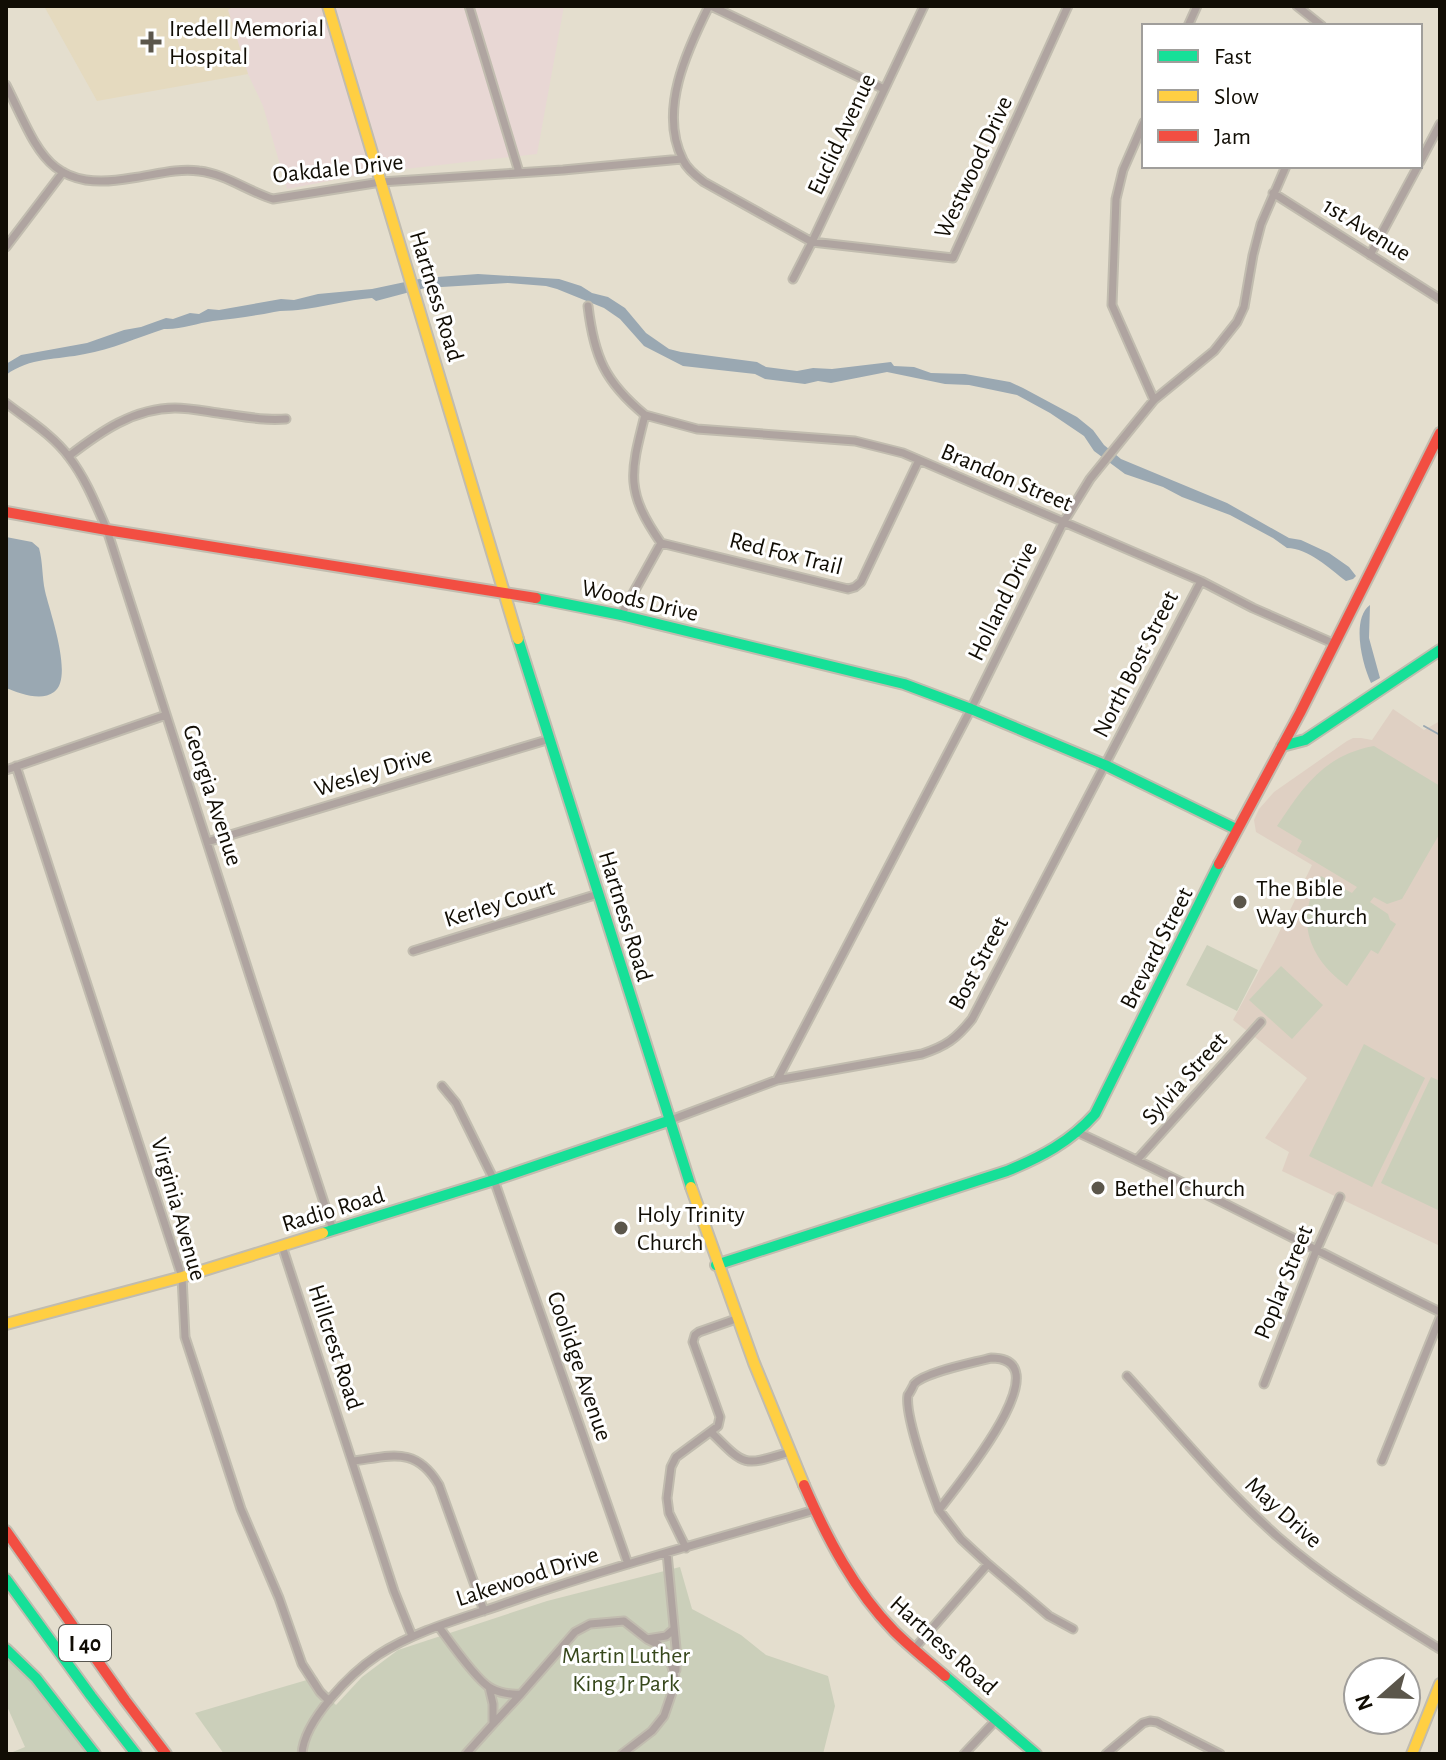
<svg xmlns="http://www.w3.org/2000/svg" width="1446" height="1760" font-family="'Alegreya Sans',sans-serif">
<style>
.commercial{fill:#e8d7d4}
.built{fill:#e5dabf}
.education{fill:#dfd0c3}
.green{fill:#cbcfba}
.water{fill:#9aa8b2}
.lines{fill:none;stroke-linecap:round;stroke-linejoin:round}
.stream{stroke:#9aa8b2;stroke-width:2}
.street-casing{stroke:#c1bcaf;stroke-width:11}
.fast-casing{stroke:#c1bcaf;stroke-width:14}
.slow-casing{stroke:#c1bcaf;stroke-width:14}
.jam-casing{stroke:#c1bcaf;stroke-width:14}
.street{stroke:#afa4a0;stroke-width:7}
.fast{stroke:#16e098;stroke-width:10}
.slow{stroke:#ffcf43;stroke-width:10}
.jam{stroke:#f24e42;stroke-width:10}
.poi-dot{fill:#5b564b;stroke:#fff;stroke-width:3}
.labels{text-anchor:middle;stroke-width:6;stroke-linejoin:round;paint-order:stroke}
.shield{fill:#fff;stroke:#58564f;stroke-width:2}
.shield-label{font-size:22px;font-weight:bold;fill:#110d04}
.poi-label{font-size:24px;fill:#110d04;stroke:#fff;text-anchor:start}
.street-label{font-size:24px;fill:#110d04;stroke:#fff}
.park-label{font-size:24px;fill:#37481c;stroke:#fff}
</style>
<rect width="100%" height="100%" fill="#e4dece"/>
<path class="commercial" d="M234 6H564L537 154 370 173 287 189 263 106 248 74 227 9Z"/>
<path class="built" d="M44 6H234L228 10 248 74 97 101Z"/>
<path class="education" d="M1393 709 1424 730 1440 721V1246L1282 1171 1289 1152 1265 1138 1307 1078 1233 1020 1274 943 1312 865 1256 832 1254 820 1259 809 1274 792 1347 741 1353 738H1361L1372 740Z"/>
<path class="green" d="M1374 746 1440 786V833L1402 899 1387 904 1374 897 1370 902 1388 914 1390 920 1396 924 1378 954 1371 950 1347 986C1308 958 1294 919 1321 876L1352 893 1357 887 1297 851 1302 841 1277 826C1303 787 1324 755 1374 746Z
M1207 945 1258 970 1237 1011 1186 985Z
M1281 966 1323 1005 1292 1039 1249 1000Z
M1364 1044 1425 1078 1372 1187 1309 1156Z
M1431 1077 1440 1081V1211L1381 1183Z
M680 1567 692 1609 741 1635 766 1655 828 1676 835 1706 823 1754H224L195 1713 317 1677 325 1694 336 1705 362 1677 398 1650 547 1601Z
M13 1656 89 1754H8L25 1747 6 1704V1661Z"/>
<path class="water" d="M478 274 559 279 581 286 592 293 608 297 625 308 646 333 669 349 681 352 757 362 766 367 797 371 813 368 832 369 891 362 894 366 914 367 931 373 965 374 1010 382 1023 388 1077 417 1093 430 1104 445 1121 459 1227 503 1289 538 1301 540 1329 553 1349 567 1356 576 1353 579 1346 581C1330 569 1308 548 1287 548L1273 538 1230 515 1182 497 1163 487 1125 474 1094 451 1084 436 1050 413 1017 395 969 385 945 384 887 372 831 383 818 381 805 384 765 379 755 374 683 366 644 346 620 319 604 308 557 289 546 286 508 283 425 288 376 301 372 298C347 300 323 307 298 310 290 311 282 310 274 312 254 316 233 319 213 321 197 323 180 330 164 329 139 337 110 350 85 354 57 360 30 357 6 375V364L21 355 87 343 124 330 141 327 166 318 173 319 190 313 199 314 208 309 219 310 281 299 294 300 318 294 372 289 424 278Z
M6 537 32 542 39 548C43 563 42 577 45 591 50 613 74 678 54 692 41 702 19 693 6 688Z
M1370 605 1369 638 1380 678 1371 683C1362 664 1351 619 1370 605Z"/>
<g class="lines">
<path class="stream" d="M1424 726 1440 735"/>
<g class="street-casing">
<path id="street" d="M469 6 519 172
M709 6C687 50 658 111 683 160 687 169 696 176 704 182L812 242 953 258 1068 6
M711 6 884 89
M1297 6 1322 26
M1188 26 1197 6
M6 85C39 151 47 193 132 178 154 175 177 168 199 171 226 174 247 191 273 199L381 182 563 170 682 159
M1144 122 1123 170 1116 199 1112 305 1154 400
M1420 162 1440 124
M1273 193 1440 299
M6 247 63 172
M1370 255 1418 166
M793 279 812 242 924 6
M588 306C594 357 605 382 645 415 630 474 625 491 661 543L621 615
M6 403C28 420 53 435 69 457 86 479 96 505 107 530L255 992 333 1230
M645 415 697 429 855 441 903 453 1201 581 1253 608 1335 644
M69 456C100 432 134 408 175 408 189 408 204 411 218 413 241 416 263 421 286 419
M661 543 848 589 855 587 861 582 919 460
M16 766 182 1277 185 1337 241 1509 279 1598 302 1664 320 1692 329 1701
M6 770 166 715
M207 842 550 739
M413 951 598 894
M777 1080 971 709 1063 523 1090 479 1154 400 1214 351 1237 322 1244 307 1253 255 1261 224 1286 166
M442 1086 456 1103 494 1180 628 1564
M668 1121 777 1080 922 1054C946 1046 956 1039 972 1019L1201 581
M1079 1133C1201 1189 1320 1253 1440 1312
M1137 1160 1261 1022
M282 1246 394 1591 412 1636
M991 1358C1065 1358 955 1488 939 1510 931 1489 904 1415 908 1395 909 1394 914 1385 914 1384 925 1372 973 1363 991 1358Z
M1127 1376C1176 1430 1223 1488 1278 1537 1327 1580 1385 1615 1440 1649
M1264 1384 1316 1251 1340 1197
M711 1432C746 1467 742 1466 790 1452
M353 1461C392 1456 416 1446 439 1485L484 1611
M1382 1461 1440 1318
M939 1510 961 1539 988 1564 1049 1616 1073 1629
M686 1548 669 1513 667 1498 671 1467 676 1457 718 1426 720 1417 693 1342 695 1335 699 1332 736 1319
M667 1553 676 1648V1670
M439 1627C450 1642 475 1678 489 1687 498 1693 512 1695 521 1694L575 1632 590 1624 624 1621 647 1639 659 1645 670 1660 676 1681 664 1716 652 1731 622 1754
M647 1639 666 1636 674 1629
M914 1649 988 1564
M493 1724 521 1694
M302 1754C304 1720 351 1673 378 1655 415 1631 460 1619 501 1605 604 1569 710 1540 815 1510
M466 1754 493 1724V1704L489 1687
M964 1754 997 1719
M1106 1754 1143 1723 1150 1721 1157 1722 1220 1754"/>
</g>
<g class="fast-casing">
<path id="fast" d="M536 598 621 615 904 684 971 709 1105 765 1236 829
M518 639 691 1187
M1282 746 1305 740 1440 650
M323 1233 494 1180 668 1121
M716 1265 1007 1171C1041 1157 1070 1142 1095 1114L1219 864
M6 1579 91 1696 136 1754
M6 1649 36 1678 95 1754
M945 1676 1036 1754"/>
</g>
<g class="slow-casing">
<path id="slow" d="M328 6 518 639
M691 1187 754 1363 804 1485
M6 1324 182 1277 323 1233
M1412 1754 1440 1684"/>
</g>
<g class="jam-casing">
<path id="jam" d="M6 512 107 530 536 598
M1219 864 1300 713 1440 433
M804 1485C827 1538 854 1590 894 1631 910 1647 928 1661 945 1676
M6 1531 125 1700 166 1754"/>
</g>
<use href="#street" class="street"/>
<use href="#fast" class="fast"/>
<use href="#slow" class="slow"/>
<use href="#jam" class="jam"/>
</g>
<g class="poi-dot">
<path d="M147 30h8v8h8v8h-8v8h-8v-8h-8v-8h8z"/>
<circle cx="1240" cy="902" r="8"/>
<circle cx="1098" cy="1188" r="8"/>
<circle cx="621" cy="1228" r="8"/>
</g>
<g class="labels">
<rect class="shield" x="59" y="1625" width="52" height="36" rx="6"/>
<g class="shield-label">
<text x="85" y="1651">I 40</text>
</g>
<g class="poi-label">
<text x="169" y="36">Iredell Memorial<tspan x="169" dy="28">Hospital</tspan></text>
<text x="1256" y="896">The Bible<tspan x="1256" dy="28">Way Church</tspan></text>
<text x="1114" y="1196">Bethel Church</text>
<text x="637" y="1222">Holy Trinity<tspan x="637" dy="28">Church</tspan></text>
</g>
<g class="street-label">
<text transform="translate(841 134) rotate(-65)" y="8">Euclid Avenue</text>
<text transform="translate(973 167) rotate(-65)" y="8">Westwood Drive</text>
<text transform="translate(338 168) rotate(-6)" y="8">Oakdale Drive</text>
<text transform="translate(1367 229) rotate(32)" y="8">1st Avenue</text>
<text transform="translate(437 296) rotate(73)" y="8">Hartness Road</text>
<text transform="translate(1007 477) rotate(23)" y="8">Brandon Street</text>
<text transform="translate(786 553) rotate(14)" y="8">Red Fox Trail</text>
<text transform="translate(640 600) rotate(13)" y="8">Woods Drive</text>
<text transform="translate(1002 601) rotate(-64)" y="8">Holland Drive</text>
<text transform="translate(1135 664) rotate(-63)" y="8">North Bost Street</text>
<text transform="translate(373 771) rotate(-17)" y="8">Wesley Drive</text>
<text transform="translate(213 795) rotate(72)" y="8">Georgia Avenue</text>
<text transform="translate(499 903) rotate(-17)" y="8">Kerley Court</text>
<text transform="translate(626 916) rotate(73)" y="8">Hartness Road</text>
<text transform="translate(1156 948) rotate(-63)" y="8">Brevard Street</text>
<text transform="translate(978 963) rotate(-62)" y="8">Bost Street</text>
<text transform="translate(1184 1078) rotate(-48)" y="8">Sylvia Street</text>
<text transform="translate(179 1209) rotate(74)" y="8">Virginia Avenue</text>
<text transform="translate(333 1209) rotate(-17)" y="8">Radio Road</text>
<text transform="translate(1283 1282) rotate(-68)" y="8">Poplar Street</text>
<text transform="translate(336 1347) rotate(72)" y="8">Hillcrest Road</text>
<text transform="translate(580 1366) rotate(71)" y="8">Coolidge Avenue</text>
<text transform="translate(1284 1512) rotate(42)" y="8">May Drive</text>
<text transform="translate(527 1576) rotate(-18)" y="8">Lakewood Drive</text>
<text transform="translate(944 1645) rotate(42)" y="8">Hartness Road</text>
</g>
<g class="park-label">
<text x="626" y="1663">Martin Luther<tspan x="626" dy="28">King Jr Park</tspan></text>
</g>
</g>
<rect width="1446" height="1760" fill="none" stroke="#110d04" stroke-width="16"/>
<rect x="1142" y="24" width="280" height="144" fill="#ffffff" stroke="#a09e9b" stroke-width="2"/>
<rect x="1158" y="50" width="40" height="12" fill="#16e098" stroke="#a09e9b" stroke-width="2"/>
<text x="1214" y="64" font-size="24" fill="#110d04">Fast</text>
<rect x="1158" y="90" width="40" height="12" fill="#ffcf43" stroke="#a09e9b" stroke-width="2"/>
<text x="1214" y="104" font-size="24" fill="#110d04">Slow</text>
<rect x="1158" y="130" width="40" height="12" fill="#f24e42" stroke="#a09e9b" stroke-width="2"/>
<text x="1214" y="144" font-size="24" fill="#110d04">Jam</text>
<g transform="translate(1382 1696) rotate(250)"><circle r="38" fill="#ffffff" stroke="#a09e9b" stroke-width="2"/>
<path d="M0-6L14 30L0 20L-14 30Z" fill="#5b564b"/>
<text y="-12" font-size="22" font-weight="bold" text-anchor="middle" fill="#110d04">N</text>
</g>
</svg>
